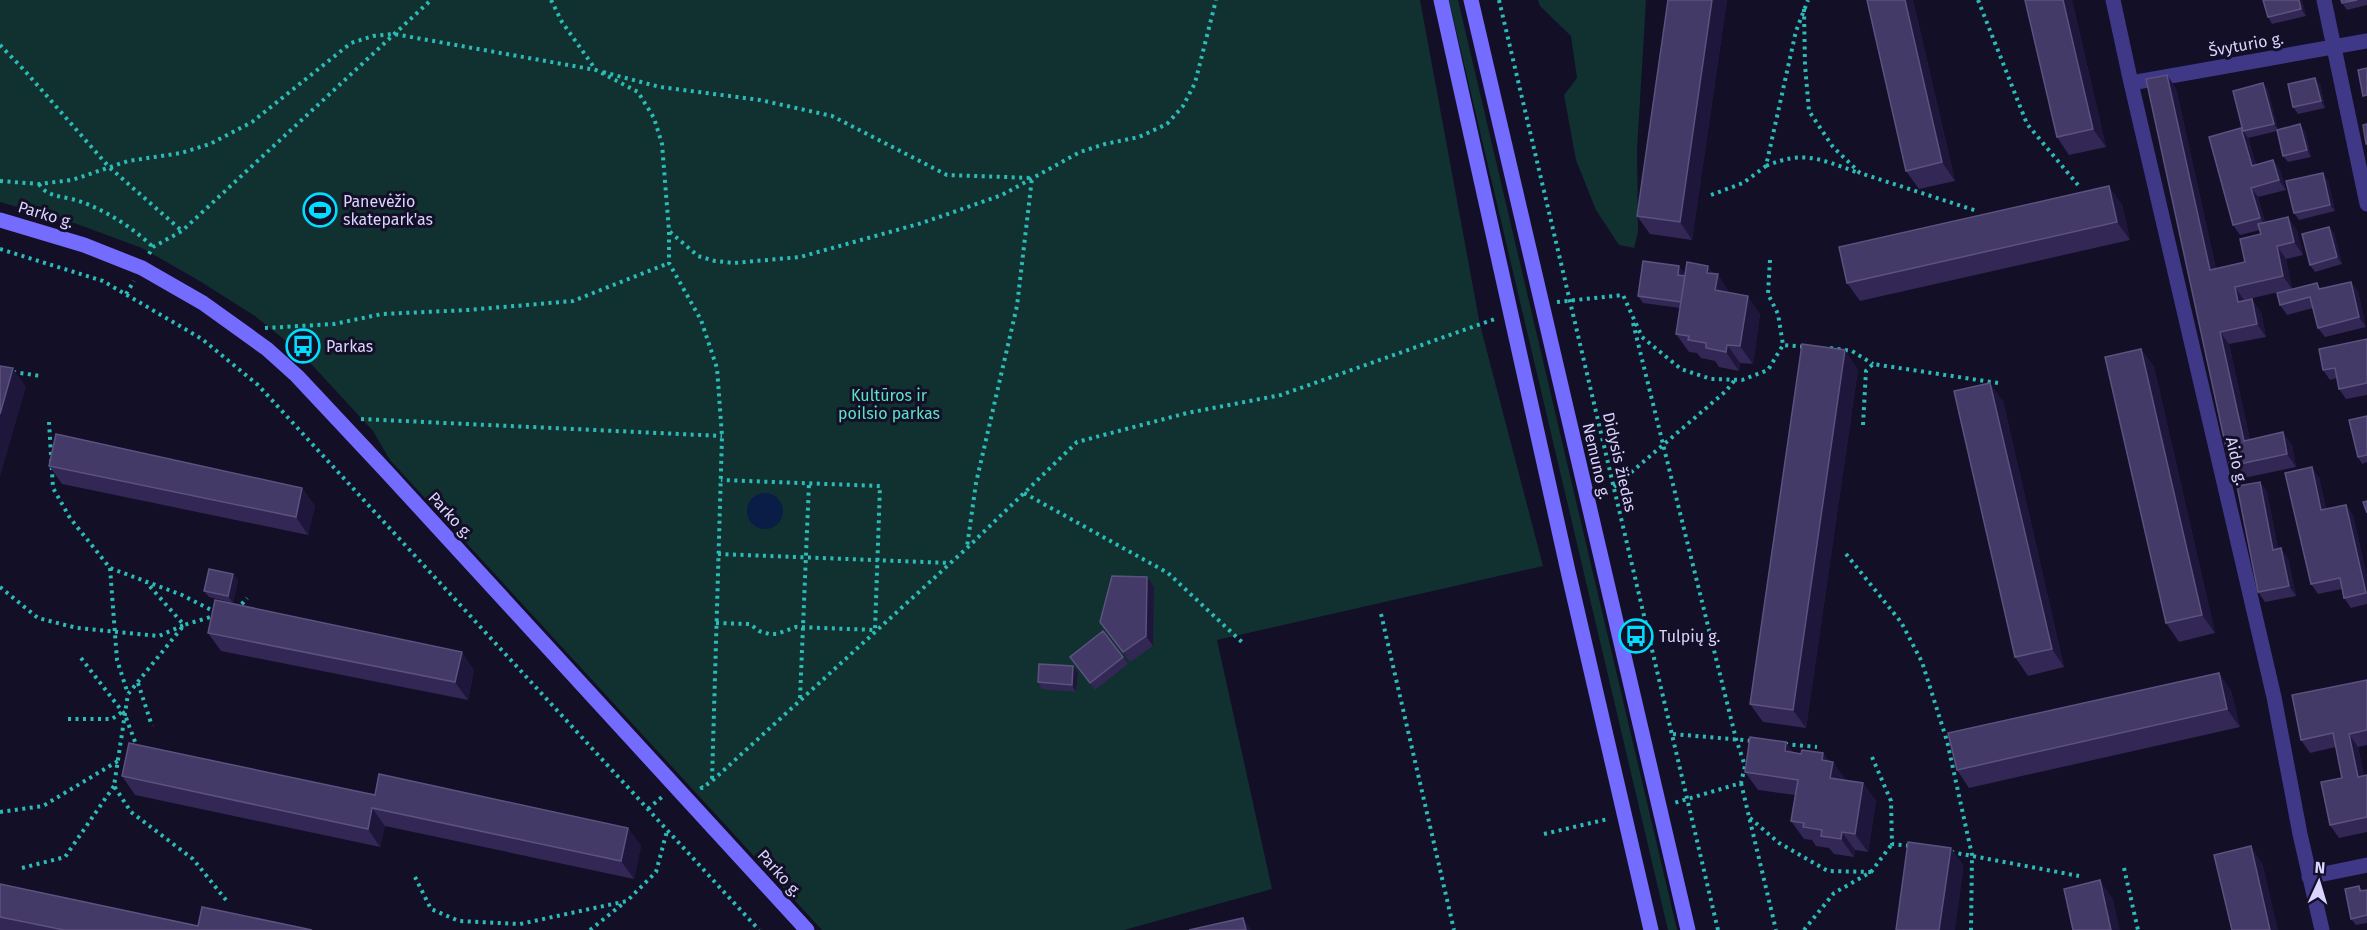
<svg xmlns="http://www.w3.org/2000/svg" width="2367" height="930" font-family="'Fira Sans',sans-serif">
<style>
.green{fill:#113131}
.water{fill:#091d46}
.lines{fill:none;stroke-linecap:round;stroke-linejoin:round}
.path{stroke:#2cbbb7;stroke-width:4;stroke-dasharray:3 4.5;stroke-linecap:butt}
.street{stroke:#3e3887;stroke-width:15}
.secondary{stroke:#746bff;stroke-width:15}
.wall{fill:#322755}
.shaded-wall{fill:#1e163b}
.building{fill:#443a67;stroke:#5c527f;stroke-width:1.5}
.labels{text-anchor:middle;stroke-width:6;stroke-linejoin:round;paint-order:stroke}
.street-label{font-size:16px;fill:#dbd4ff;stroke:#130f27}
.poi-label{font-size:16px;fill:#dbd4ff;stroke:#130f27;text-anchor:start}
.park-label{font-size:16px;fill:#5ce3c6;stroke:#130f27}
</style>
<rect width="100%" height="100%" fill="#130f27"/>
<path class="green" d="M0 0H1420L1480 325 1543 566 1217 640 1272 889 1124 930H822L390 460 373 431 302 354 255 316 198 280 142 248 77 224 0 202Z
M1449 0H1458L1677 930H1668Z
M1538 0H1646L1637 150 1638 232 1634 248 1619 245 1596 210 1576 160 1564 95 1577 78 1571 36 1540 6Z"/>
<path class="water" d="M747 511a18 18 0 1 1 36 0a18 18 0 1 1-36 0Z"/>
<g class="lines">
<path class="path" d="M551 0 562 22 596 70
M1499 0 1718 930
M1978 0 2027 124 2078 185
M1804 9 1805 65 1809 111 1833 147 1860 173 1977 211
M0 45 25 71 109 167 182 231
M603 72 660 87 760 100 832 116 947 175 1032 178 1017 306 976 483 967 547
M1766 166C1803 150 1820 159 1856 172
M0 181 39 184 72 180 128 161 181 153 210 144 252 122 351 43 373 36 394 34 596 70 638 92 654 118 662 144 669 231 698 256 715 261 734 263 800 257 922 223 1002 195 1080 152 1105 144 1139 137 1167 124 1183 106 1195 83 1216 0
M39 184C46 196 59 196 72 199 101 207 131 226 153 247
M1711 195 1743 183 1766 166 1796 31 1808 0
M669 232V263L701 320 717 368 722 436 712 780
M0 249 103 281 202 339 258 385 759 930
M149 254 153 247 182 231 431 0
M1770 260 1768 294 1778 314 1783 345 1807 347
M126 294 134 281
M1557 302 1623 295 1642 337 1681 369 1711 379 1742 380 1768 370 1783 345
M1633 323 1736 739 1745 766 1741 783 1674 803
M265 328 334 324 382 314 468 310 573 301 669 263
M1830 348 1852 351 1873 364
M13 372 41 376
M361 419 722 436
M49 422 53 488 70 518 110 568 182 595 217 613
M1863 425 1866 371 1873 364 1998 383
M1614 487 1726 391 1734 381
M1024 493 1168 573 1244 644
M718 554 950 563
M1846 554 1901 622 1922 662 1947 741 1972 855 1971 930
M110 568 117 660 128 694
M0 587 38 618 77 628 159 636 184 625 146 582
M235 607 241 605 247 598
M1381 614 1454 930
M217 615 184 625 128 694 114 786 131 812 193 859 226 900
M716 623 750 624 759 631 769 634H777L796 627 875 630 880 486 721 480
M81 658 125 715 137 747
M138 683 152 726
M800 698 809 483
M68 719H112L122 712
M1673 734 1754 741
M1785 744 1817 747
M1872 757 1891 801 1892 844 1911 846
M1741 783 1776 930
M701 786 702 788 712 781 967 548 1077 442 1187 413 1281 395 1495 319
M648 809 663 796
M0 812 43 806 118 761
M1750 818 1779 843 1828 871 1871 872
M1544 834 1608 819
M1951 852 2079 876
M22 868 65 857 114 786
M2124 868 2138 930
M415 877 431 909 459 921 520 924 627 901 656 872 667 831
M590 930 625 902
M1804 930 1834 893 1871 872 1892 844"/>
<path class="street" d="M2113 0 2131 83 2274 697 2300 834 2322 930
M2324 0 2367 204
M2131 83 2367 41
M2309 877 2367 865"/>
<path class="secondary" d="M1441 0 1568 571 1651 930
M1471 0 1688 930
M0 220 84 245 142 268 203 303 267 349 297 376 386 471 807 930"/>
</g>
<path class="wall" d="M1668 0H1727L1692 240 1650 234 1637 216Z
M1867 0H1913L1955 181 1919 189 1906 171Z
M2025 0H2072L2106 147 2069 155 2057 137Z
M2302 0 2306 16 2272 24 2268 17Z
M2341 0H2367V5L2347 10 2342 3Z
M2263 83 2268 90 2278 130 2305 131 2311 157 2288 162 2283 156 2277 131 2248 138 2256 165 2273 160 2280 170 2286 190 2258 197 2265 222 2297 230 2303 255 2286 259 2292 289 2244 300V301L2261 312 2266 337 2229 344 2250 440 2292 445 2296 467 2239 479 2230 466 2176 88 2216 269 2245 262 2261 234 2260 230 2240 235 2233 225 2241 128 2243 131Z
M2320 84 2325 108 2298 114 2293 107Z
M2328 180 2335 211 2299 220 2294 213Z
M2122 204 2130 240 1860 301 1847 283Z
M2329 227 2334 233 2342 264 2315 272 2310 265Z
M1684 272 1683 276 1714 274 1730 293 1760 314 1753 364 1740 363 1739 371 1719 367 1715 361 1701 358 1697 353 1689 352 1676 334 1680 308 1643 303 1638 296Z
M2351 282 2358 292 2366 327 2325 337 2318 328 2313 308 2287 315 2280 305 2321 289Z
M2367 339V395L2346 399 2339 389 2337 378 2330 380 2323 370Z
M2141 349 2154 367 2215 633 2179 642 2166 623Z
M1858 369 1806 728 1763 722 1750 704Z
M2003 401 2064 667 2028 676 2015 657Z
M2367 416V462L2362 464 2358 457Z
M49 466 302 488 315 506 308 535 62 484Z
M2319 477 2326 509 2346 505 2353 515 2367 577V604L2351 608 2344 598 2342 589 2318 594 2311 584Z
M2260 482 2267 492 2278 549 2288 558 2296 596 2265 602 2258 592Z
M233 574 238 580 233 603 209 597 204 591Z
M1154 587 1153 646 1130 662 1100 622Z
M208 633 474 670 468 700 221 651Z
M1123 657 1128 664 1095 690 1075 663Z
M1078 673 1076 692 1042 689 1038 682Z
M2219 673 2231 691 2240 727 1969 788 1957 770Z
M2367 680V745L2358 747 2364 776 2367 775V832L2339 838 2330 825 2342 778 2336 747 2310 753 2301 740Z
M1794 752 1801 754 1823 753 1829 761 1833 762 1845 780 1863 783 1876 801 1868 852 1855 850 1854 857 1834 854 1829 848 1816 846 1812 840 1804 839 1791 821 1795 795 1758 790 1745 772Z
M122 776 375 795 628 828 641 846 634 879 385 826 380 847 135 795Z
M0 884 198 926 312 930H0Z
M2359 886 2363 891 2367 890V923L2356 925 2351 919Z"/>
<path class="shaded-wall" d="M1712 0H1727L1692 240 1680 222Z
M1905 0H1913L1955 181 1942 162Z
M2063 0H2072L2106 147 2093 129Z
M2299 0H2302L2306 16 2301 9Z
M2167 75 2176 88 2219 283 2210 270Z
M2315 78 2320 84 2325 108 2321 101Z
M2263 83 2268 90 2278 130 2274 124Z
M2300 124 2305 131 2311 157 2307 150Z
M2241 128 2248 138 2259 176 2252 166Z
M2273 160 2280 170 2286 190 2279 180Z
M2323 173 2328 180 2335 211 2330 205Z
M2109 186 2122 204 2130 240 2117 222Z
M2251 188 2258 197 2267 228 2260 218Z
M2288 217 2297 230 2303 255 2294 242Z
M2329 227 2334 233 2342 264 2337 257Z
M2277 246 2286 259 2292 289 2283 276Z
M1679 266 1684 272 1683 282 1678 275Z
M1708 266 1717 278 1718 274 1730 293 1715 290 1707 273Z
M2351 282 2358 292 2366 327 2359 317Z
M2235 287 2244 300 2247 315 2238 302Z
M1748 296 1760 314 1753 364 1740 346Z
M2252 299 2261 312 2266 337 2257 324Z
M2220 332 2229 344 2253 454 2244 441Z
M1727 345 1740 363 1739 371 1726 352Z
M2141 349 2154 367 2215 633 2202 615Z
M1845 350 1858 369 1806 728 1793 710Z
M13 368 26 387 0 477V414Z
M1990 383 2003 401 2064 667 2052 649Z
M2283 432 2292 445 2296 467 2287 454Z
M2312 467 2319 477 2328 520 2321 510Z
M2260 482 2267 492 2280 560 2273 550Z
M302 488 315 506 308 535 296 517Z
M2346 505 2353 515 2367 577V595Z
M2281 548 2288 558 2296 596 2289 586Z
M233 574 238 580 233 603 228 596Z
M1147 577 1154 587 1153 646 1146 636Z
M462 652 474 670 468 700 455 682Z
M1073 666 1078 673 1076 692 1072 685Z
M2219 673 2231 691 2240 727 2227 709Z
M2349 734 2358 747 2367 790 2358 777Z
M1786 742 1799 760 1785 751Z
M1823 753 1832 766 1833 762 1846 780 1843 796 1830 778 1822 760Z
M1863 783 1876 801 1868 852 1855 834Z
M372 808 385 826 380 847 368 829Z
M628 828 641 846 634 879 621 861Z
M1842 832 1855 850 1854 857 1841 839Z
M2251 846 2263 865 2278 930H2270Z
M1951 848 1964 866 1955 930H1939Z
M2100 880 2113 899 2120 930H2111Z
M1243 918 1251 930H1246Z"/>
<path class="building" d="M1668 0H1712L1680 222 1637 216Z
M1867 0H1905L1942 162 1906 171Z
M2025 0H2063L2093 129 2057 137Z
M2263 0H2299L2301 9 2268 17Z
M2341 0H2357L2342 3Z
M2367 68V95L2363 96 2358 70Z
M2167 75 2210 270 2245 262 2240 239 2261 234 2258 224 2288 217 2294 242 2277 246 2283 276 2235 287 2238 302 2252 299 2257 324 2220 332 2244 441 2283 432 2287 454 2230 466 2146 79Z
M2315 78 2321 101 2293 107 2288 84Z
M2263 83 2274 124 2243 131 2233 91Z
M2300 124 2307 150 2283 156 2277 130Z
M2367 124V144H2366L2363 125Z
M2241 128 2252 166 2273 160 2279 180 2251 188 2260 218 2233 225 2209 137Z
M2323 173 2330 205 2294 213 2286 181Z
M2109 186 2117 222 1847 283 1839 247Z
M2329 227 2337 257 2310 265 2302 234Z
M1643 261 1679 266 1678 275 1685 276 1681 302 1638 296Z
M1687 262 1708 266 1707 273 1718 274 1715 290 1748 296 1740 346 1727 345 1726 352 1706 348V343L1688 340 1689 336 1676 334Z
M2351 282 2359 317 2318 328 2310 297 2280 305 2277 293 2317 283 2319 289Z
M2367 339V383L2339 389 2335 368 2323 370 2319 349Z
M1802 344 1845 350 1793 710 1750 704Z
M2141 349 2202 615 2166 623 2105 357Z
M0 366 13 368 0 414Z
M1990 383 2052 649 2015 657 1954 391Z
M2367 416V455L2358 457 2349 420Z
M56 434 302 488 296 517 49 466Z
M2312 467 2321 510 2346 505 2366 593 2344 598 2340 578 2311 584 2285 473Z
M2260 482 2273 550 2281 548 2289 586 2258 592 2237 486Z
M2367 501V513L2363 502Z
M209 569 233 574 228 596 204 591Z
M1112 576 1147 577 1146 636 1123 652 1100 622Z
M215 600 462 652 455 682 208 633Z
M1103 631 1123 657 1090 683 1070 657Z
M1039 664 1073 666 1072 685 1038 682Z
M2219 673 2227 709 1957 770 1948 733Z
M2367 680V730L2349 734 2358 777 2367 775V817L2330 825 2321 782 2342 778 2333 733 2301 740 2292 695Z
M1750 737 1786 742 1785 751 1801 754 1802 750 1823 753 1822 760 1833 762 1830 778 1863 783 1855 834 1842 832 1841 839 1821 836 1822 830 1803 827 1804 823 1791 821 1798 780 1745 772Z
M129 743 375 795 379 774 628 828 621 861 372 808 368 829 122 776Z
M1908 842 1951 848 1939 930H1896Z
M2251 846 2270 930H2232L2214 855Z
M2100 880 2111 930H2073L2064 889Z
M0 884 198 926 202 907 312 930H64L0 917Z
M2359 886 2360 891 2367 890V915L2351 919 2345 889Z
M1243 918 1246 930H1189Z"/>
<defs>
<g id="stadium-ring" transform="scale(1.725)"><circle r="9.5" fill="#130f27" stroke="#0df" stroke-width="1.5"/><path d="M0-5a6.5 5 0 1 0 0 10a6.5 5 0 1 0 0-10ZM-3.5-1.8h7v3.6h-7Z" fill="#0df"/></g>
<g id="bus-ring" transform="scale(1.725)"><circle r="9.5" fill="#130f27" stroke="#0df" stroke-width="1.5"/><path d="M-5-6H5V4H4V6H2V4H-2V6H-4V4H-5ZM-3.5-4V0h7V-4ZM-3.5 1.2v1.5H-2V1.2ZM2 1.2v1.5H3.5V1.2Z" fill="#0df"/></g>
</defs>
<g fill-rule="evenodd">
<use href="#stadium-ring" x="320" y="210"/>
<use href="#bus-ring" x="303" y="346"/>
<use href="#bus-ring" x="1636" y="636"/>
</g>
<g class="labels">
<g class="street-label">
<text transform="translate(2246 44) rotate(-10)" y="6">Švyturio g.</text>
<text transform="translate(46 214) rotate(17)" y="6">Parko g.</text>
<text transform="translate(1597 461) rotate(77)" y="6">Nemuno g.</text>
<text transform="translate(2237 461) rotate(77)" y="6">Aido g.</text>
<text transform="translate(1620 462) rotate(77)" y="6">Didysis žiedas</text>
<text transform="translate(451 515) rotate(47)" y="6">Parko g.</text>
<text transform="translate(780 873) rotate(48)" y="6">Parko g.</text>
</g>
<g class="poi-label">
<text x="343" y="207">Panevėžio<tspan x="343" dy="18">skatepark'as</tspan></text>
<text x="326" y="352">Parkas</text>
<text x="1659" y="642">Tulpių g.</text>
</g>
<g class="park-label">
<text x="889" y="401">Kultūros ir<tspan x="889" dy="18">poilsio parkas</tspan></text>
</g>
</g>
<g transform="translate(2319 882) rotate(4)" stroke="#130f27" stroke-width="4.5" paint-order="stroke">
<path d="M0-4.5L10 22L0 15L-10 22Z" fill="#dbd4ff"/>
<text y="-9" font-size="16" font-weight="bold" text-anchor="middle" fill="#dbd4ff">N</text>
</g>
</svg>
